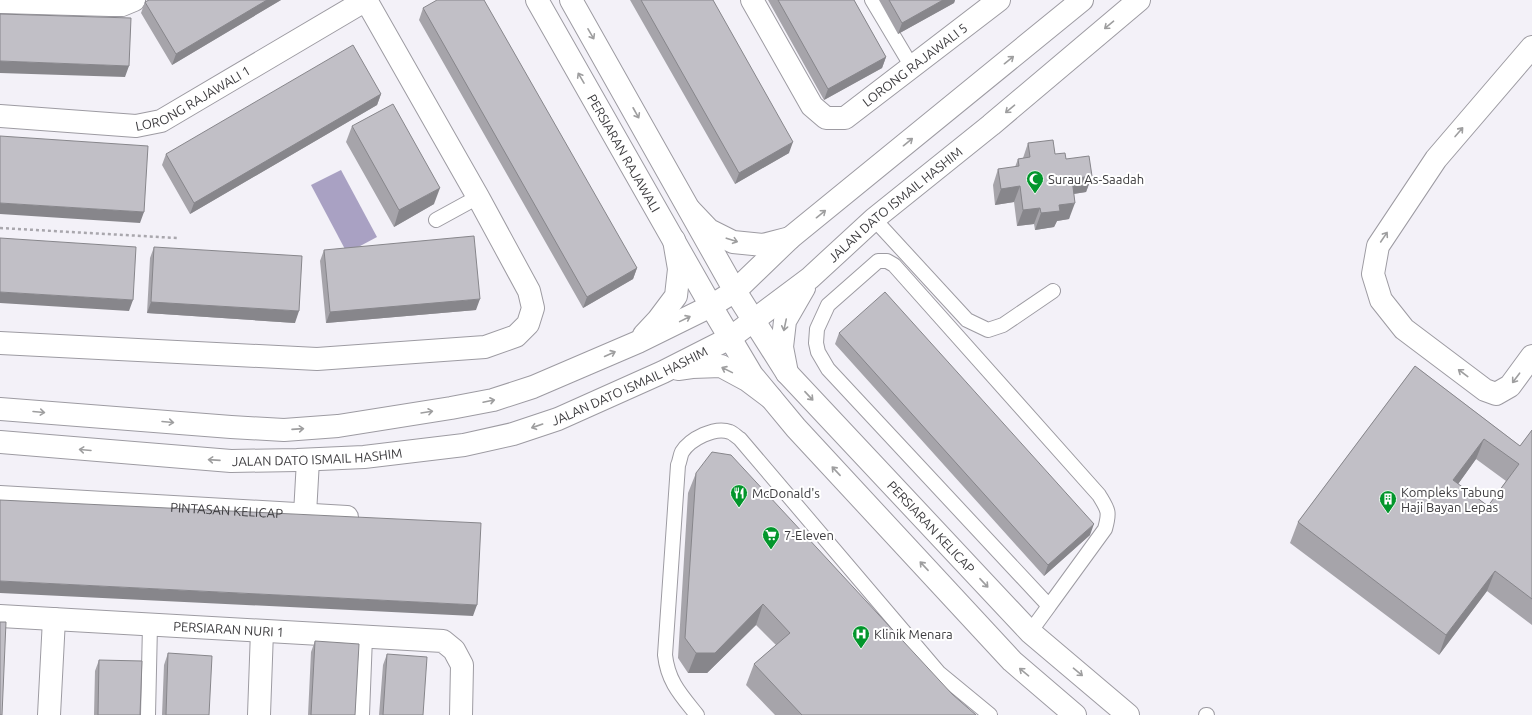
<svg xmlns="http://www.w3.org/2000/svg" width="1532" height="715" font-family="Ubuntu,sans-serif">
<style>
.water{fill:#a9a1c3}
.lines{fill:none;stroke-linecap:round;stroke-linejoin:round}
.service-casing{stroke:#9d9ba2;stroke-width:16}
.minor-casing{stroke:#9d9ba2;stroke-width:24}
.primary-casing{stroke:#9d9ba2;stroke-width:24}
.path{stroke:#a9a7ad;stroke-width:2.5;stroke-dasharray:3 3;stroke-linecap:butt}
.service{stroke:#fff;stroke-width:14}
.minor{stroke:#fff;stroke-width:22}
.primary{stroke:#fff;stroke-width:22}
.wall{fill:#a6a4aa;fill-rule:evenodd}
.shaded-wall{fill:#87868b}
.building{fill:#c1bfc6;stroke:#87868b;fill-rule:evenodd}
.oneway{stroke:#9e9e9f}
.labels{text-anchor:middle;stroke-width:4;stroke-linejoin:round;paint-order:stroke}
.street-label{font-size:13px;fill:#3d3c3f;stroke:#fff}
.poi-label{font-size:13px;fill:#3d3c3f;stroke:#fff;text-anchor:start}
</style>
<rect width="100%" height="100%" fill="#f3f1f8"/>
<path class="water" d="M341 170 377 237 347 253 311 185Z"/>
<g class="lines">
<g class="service-casing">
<path id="service" d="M872 0 912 67
M874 219 967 320 988 330 1003 325 1053 291
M436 220 478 197
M1030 632 1049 606 828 369 818 352 816 343 817 329 828 305 878 261H887L894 265 1099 495C1108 510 1110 511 1105 529L1049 606
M148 715 150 625
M362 715 365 637
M697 715C681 695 668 682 665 655L678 465C680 461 680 456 682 452 690 439 715 426 730 432 733 433 737 437 740 439L939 673 990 715
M1206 715H1207"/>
</g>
<g class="minor-casing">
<g id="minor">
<path id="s1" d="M537 0 711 306 752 375 796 428 1012 661 1075 715"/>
<path id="s2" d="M571 0 735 291 787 373 1030 632 1128 715"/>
<path id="s3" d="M752 0 812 106 826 118H845L999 0"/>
<path d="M0 2 110 5H122L134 0"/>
<path d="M1532 47 1436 159 1378 246 1373 274 1381 300 1404 329 1485 390 1496 394 1510 386 1532 356"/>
<path id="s4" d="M0 116 136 126 161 121 366 0"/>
<path d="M0 343 317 359 485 347 516 336 528 324 533 308 529 291 478 197 366 0"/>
<path id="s5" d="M0 497 347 517"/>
<path d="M305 514 308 460"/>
<path id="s6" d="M0 616 443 641 454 650 462 665 461 715"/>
<path d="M49 715 54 619"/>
<path d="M259 715 262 631"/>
</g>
</g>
<g class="primary-casing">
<g id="primary">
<path d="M690 210 709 230 733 242 763 245 790 238"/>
<path d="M644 335 658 320 676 296 679 269 674 240"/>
<path d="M678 369 692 367 721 366 747 380 771 398"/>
<path d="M787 373 782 347 785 321 804 288"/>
<path d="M0 409 231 427 284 430 338 426 451 408 493 400 533 387 638 342 711 306 735 291 790 238 1082 0"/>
<path id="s7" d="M0 442 231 461 297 460 364 457 464 445 513 434 558 419 663 372 730 338 810 278 874 219 991 125 1139 0"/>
</g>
</g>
<path class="path" d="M0 228 177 238"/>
<use href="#service" class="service"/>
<use href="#minor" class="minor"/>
<use href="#primary" class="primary"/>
</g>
<path class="wall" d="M281 0 172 65 141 13 145 2Z
M630 0H713L789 153 735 184Z
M768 0H854L886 57 882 68 824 100Z
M879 0H955L954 3 898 34Z
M423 8 637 268 633 279 583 308 419 20Z
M381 94 377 105 190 214 162 165 166 154Z
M352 126 434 204 394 227 346 142Z
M1028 143 1066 159 1092 176 1086 192 1074 194 1069 219 1057 221 1054 227 1035 230 1034 224 1017 226 1014 202 995 205 993 185 998 169 1015 167 1018 159 1023 158Z
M154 247 295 323 147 313 150 258Z
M324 250 476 310 326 323 320 261Z
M839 333 1090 535 1044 576 835 344Z
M1415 366 1520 446 1532 430V625L1487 591 1439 655 1290 543 1298 522ZM1476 459 1506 481 1488 506 1458 484Z
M696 473 952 694 976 715H775L746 685 754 664 776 645 756 625 707 673H688L678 658 688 493Z
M315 641 355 715H308L311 652Z
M168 653 209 715H162L164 665Z
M387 654 423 715H379L383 665Z
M99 660 140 715H94L95 671Z"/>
<path class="shaded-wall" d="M267 0H281L172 65 176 54Z
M943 0H955L954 3 898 34 902 23Z
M886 57 882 68 824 100 828 89Z
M0 61 129 66 125 77 0 73Z
M381 94 377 105 190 214 194 203Z
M793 142 789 153 735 184 739 173Z
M1092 176 1086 192 1066 195 1072 179Z
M1020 186 1014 202 995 205 1001 189Z
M440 188 434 204 394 227 399 210Z
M0 203 144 212 140 223 0 214Z
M1075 203 1069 219 1057 221 1054 227 1035 230 1041 213 1059 205Z
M1040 208 1034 224 1017 226 1023 210Z
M637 268 633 279 583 308 587 297Z
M0 292 133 300 129 311 0 303Z
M480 299 476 310 326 323 330 312Z
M151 302 299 311 295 323 147 313Z
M1484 439 1476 459 1446 501 1453 480Z
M1094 524 1090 535 1044 576 1048 565Z
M1495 571 1487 591 1439 655 1446 635Z
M0 581 477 605 473 616 0 593Z
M763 604 756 625 707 673H688L696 653Z"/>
<path class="building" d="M149 0H267L176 54 145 2Z
M437 0H484L637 268 587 297 423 8Z
M641 0H713L793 142 739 173Z
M778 0H854L886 57 828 89Z
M889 0H943L902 23Z
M0 14 131 18 129 66 0 61Z
M353 45 381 94 194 203 166 154Z
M393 104 440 188 399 210 352 126Z
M0 136 148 146 144 212 0 203Z
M1053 140 1055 154 1065 153 1066 159 1089 156 1092 176 1072 179 1075 203 1059 205 1060 211 1041 213 1040 208 1023 210 1020 186 1001 189 998 169 1019 166 1018 159 1030 157 1028 143Z
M474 236 480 299 330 312 324 250Z
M0 238 136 247 133 300 0 292Z
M154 247 302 256 299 311 151 302Z
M885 292 1094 524 1048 565 839 333Z
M1415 366 1520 446 1532 430V599L1495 571 1446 635 1298 522ZM1484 439 1519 464 1488 506 1453 480Z
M712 452 731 455 952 694 976 715H802L754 664 790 633 763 604 715 653H696L685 638 696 473Z
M0 500 481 523 477 605 0 581Z
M0 622H6L2 715H0Z
M315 641 359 644 355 715H311Z
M168 653 212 656 209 715H166Z
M387 654 427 657 423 715H383Z
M99 660 142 661 140 715H98Z"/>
<defs><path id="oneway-shaft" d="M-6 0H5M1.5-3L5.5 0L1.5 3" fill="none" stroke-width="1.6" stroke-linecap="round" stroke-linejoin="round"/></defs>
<g class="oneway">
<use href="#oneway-shaft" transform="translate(1109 25) rotate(140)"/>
<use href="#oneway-shaft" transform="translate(591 34) rotate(60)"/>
<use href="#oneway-shaft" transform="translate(1009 60) rotate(-39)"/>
<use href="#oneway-shaft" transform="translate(581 78) rotate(-120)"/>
<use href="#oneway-shaft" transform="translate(1010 109) rotate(140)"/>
<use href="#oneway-shaft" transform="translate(636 113) rotate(61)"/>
<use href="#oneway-shaft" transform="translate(1459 132) rotate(-49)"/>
<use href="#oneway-shaft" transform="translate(908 142) rotate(-39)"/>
<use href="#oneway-shaft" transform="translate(821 214) rotate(-39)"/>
<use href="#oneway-shaft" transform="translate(1384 237) rotate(-56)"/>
<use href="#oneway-shaft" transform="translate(732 240) rotate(18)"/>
<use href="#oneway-shaft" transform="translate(685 319) rotate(-26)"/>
<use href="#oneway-shaft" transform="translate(785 325) rotate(102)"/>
<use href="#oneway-shaft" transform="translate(610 354) rotate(-24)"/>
<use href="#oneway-shaft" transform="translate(727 370) rotate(-154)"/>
<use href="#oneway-shaft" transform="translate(1463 373) rotate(-143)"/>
<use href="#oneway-shaft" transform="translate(1516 378) rotate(127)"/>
<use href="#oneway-shaft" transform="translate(809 396) rotate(47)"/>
<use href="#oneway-shaft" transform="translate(489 401) rotate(-12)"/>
<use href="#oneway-shaft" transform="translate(39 412) rotate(5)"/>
<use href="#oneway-shaft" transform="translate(427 412) rotate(-9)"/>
<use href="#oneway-shaft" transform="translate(168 422) rotate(5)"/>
<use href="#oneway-shaft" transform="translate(537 426) rotate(161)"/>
<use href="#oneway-shaft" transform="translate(298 429) rotate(-4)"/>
<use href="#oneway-shaft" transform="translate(85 450) rotate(-175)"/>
<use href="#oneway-shaft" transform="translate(214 460) rotate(-176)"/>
<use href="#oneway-shaft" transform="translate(836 471) rotate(-133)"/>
<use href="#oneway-shaft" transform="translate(924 566) rotate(-133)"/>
<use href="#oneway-shaft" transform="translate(984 583) rotate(47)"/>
<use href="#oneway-shaft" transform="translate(1024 672) rotate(-140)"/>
<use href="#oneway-shaft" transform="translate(1078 672) rotate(40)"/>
</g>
<defs>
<g id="mosque-pin" transform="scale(0.9)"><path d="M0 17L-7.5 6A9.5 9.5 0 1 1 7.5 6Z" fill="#03962c" stroke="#fff"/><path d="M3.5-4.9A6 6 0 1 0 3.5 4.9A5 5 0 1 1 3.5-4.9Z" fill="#fff"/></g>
<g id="restaurant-pin" transform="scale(0.9)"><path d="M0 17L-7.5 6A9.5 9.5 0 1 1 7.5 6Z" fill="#03962c" stroke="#fff"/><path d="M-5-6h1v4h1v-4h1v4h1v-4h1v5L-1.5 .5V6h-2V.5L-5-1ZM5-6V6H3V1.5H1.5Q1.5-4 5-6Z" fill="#fff"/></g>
<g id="building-pin" transform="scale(0.9)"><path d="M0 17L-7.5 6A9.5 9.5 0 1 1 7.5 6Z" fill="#03962c" stroke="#fff"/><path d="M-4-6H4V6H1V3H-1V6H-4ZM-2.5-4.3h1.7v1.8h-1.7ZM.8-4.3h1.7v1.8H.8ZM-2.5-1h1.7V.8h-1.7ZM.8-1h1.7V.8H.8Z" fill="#fff"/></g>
<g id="supermarket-pin" transform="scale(0.9)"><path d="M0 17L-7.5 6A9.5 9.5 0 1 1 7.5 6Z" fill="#03962c" stroke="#fff"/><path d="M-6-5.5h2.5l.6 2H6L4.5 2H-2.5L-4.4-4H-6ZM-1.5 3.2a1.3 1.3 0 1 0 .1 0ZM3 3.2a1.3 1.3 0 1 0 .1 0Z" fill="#fff"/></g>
<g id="hospital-pin" transform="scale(0.9)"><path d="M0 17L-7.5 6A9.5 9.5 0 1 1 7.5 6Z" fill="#03962c" stroke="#fff"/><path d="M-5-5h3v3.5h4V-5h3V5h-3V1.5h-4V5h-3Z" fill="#fff"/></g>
</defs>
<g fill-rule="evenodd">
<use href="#mosque-pin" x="1035" y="179"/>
<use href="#restaurant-pin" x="739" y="493"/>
<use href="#building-pin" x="1388" y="499"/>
<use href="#supermarket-pin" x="771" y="535"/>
<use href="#hospital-pin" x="861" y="634"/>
</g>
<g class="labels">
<g class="street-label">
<text dy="5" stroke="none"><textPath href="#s3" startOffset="247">LORONG RAJAWALI 5</textPath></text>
<text dy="5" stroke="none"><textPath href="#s4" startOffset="200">LORONG RAJAWALI 1</textPath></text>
<text dy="5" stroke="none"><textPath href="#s1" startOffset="176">PERSIARAN RAJAWALI</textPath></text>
<text dy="5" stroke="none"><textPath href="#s7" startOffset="966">JALAN DATO ISMAIL HASHIM</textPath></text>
<text dy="5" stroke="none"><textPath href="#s7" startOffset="642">JALAN DATO ISMAIL HASHIM</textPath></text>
<text dy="5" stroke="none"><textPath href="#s7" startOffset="318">JALAN DATO ISMAIL HASHIM</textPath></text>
<text dy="5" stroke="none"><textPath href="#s5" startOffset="227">PINTASAN KELICAP</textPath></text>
<text dy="5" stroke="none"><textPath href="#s2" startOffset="642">PERSIARAN KELICAP</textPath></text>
<text dy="5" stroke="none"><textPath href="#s6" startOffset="229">PERSIARAN NURI 1</textPath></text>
</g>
<g class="poi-label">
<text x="1048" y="184">Surau As-Saadah</text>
<text x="1401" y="497">Kompleks Tabung<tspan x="1401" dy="15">Haji Bayan Lepas</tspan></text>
<text x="752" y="498">McDonald's</text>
<text x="784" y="540">7-Eleven</text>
<text x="874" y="639">Klinik Menara</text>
</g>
</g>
</svg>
